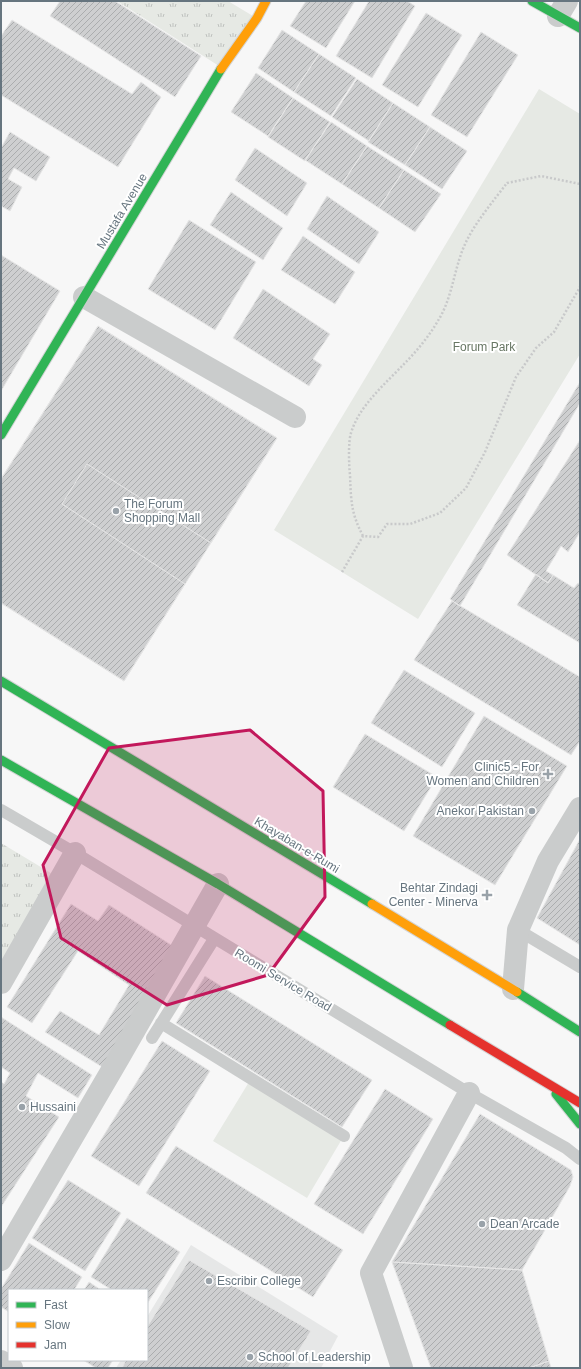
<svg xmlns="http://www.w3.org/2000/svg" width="581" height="1369" font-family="Helvetica,sans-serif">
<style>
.built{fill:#e6e7e7}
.grass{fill:url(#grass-tufts)}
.park{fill:#e6e9e4}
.building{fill:url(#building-hatch);stroke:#e6e6e6}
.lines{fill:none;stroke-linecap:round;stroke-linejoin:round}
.fast-casing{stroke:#d3d4d5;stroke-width:11}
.slow-casing{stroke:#d3d4d5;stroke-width:11}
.jam-casing{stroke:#d3d4d5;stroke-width:11}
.path{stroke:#c8c9ca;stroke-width:2.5;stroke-dasharray:2 2;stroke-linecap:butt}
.lane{stroke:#cacccc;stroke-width:12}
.street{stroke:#cacccc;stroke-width:22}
.fast{stroke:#30b455;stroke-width:9}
.slow{stroke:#ff9f0a;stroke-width:9}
.jam{stroke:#e5322d;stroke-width:9}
.marked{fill:#c2185b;fill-opacity:0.2;stroke:#c2185b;stroke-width:3;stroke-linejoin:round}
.poi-dot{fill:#99a2a9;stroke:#fff;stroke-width:1.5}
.labels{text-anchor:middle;stroke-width:4;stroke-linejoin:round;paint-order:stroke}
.street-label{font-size:12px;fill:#66757f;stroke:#fff}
.park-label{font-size:12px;fill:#687764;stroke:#fff}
.poi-label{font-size:12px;fill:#66757f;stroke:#fff;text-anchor:start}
</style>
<defs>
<pattern id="grass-tufts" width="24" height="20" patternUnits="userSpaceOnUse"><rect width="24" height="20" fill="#e6e9e4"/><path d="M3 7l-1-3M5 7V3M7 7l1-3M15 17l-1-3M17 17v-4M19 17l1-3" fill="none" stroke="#bec1be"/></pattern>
<pattern id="building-hatch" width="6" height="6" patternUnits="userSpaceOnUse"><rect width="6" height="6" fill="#cecfd0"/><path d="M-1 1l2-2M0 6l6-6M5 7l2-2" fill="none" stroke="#abadae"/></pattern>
</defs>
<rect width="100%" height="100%" fill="#f7f7f7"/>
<path class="built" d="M191 1245 338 1336 321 1368H116L121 1360H147V1317Z"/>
<path class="grass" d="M117 1H228L253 16 219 66Z
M1 843 64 881 1 983Z"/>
<path class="park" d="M539 89 580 114V354L418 619 274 530Z
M249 1082 342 1139 307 1198 213 1141Z"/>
<path class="building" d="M60 1H115L201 56 175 97 50 16Z
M306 1H355L326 48 290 26Z
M369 1H407L415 6 372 78 336 56Z
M426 13 462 35 418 107 382 85Z
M12 20 132 94 141 82 161 97 118 167 1 95V36Z
M282 30 319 54 294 92 258 68Z
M481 32 518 55 467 137 431 115Z
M319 54 356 78 331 116 294 92Z
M256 73 293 98 268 136 231 112Z
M357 79 393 103 369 141 332 117Z
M293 98 330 122 305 161 268 137Z
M393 103 430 127 405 165 368 142Z
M331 122 367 146 342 184 305 160Z
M430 127 467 151 442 189 405 165Z
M10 132 50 157 36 181 14 168 8 179 22 187 10 211 1 206V148Z
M367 146 404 170 379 208 342 184Z
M255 148 307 183 287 216 235 180Z
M404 170 441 194 415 232 379 208Z
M231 192 283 228 263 260 210 225Z
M327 196 379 232 359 264 307 229Z
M189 220 256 262 215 330 148 289Z
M303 236 355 272 335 304 281 270Z
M1 255 60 291 1 391Z
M263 289 330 334 313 359 322 365 309 386 233 338Z
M98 326 277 438 124 681 1 603V479Z
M98 326 277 438 211 543 87 464 62 504 185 584 124 681 1 603V479Z
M580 382V403L460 606 450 599Z
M580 440V532L568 552 561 546 546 571 553 575 548 583 507 555Z
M536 574 548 583 553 575 574 588 578 583 580 584V643L517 605Z
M452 601 580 677V741L571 755 414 660Z
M404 670 475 713 442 767 371 723Z
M484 716 567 766 495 885 413 836Z
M365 734 437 777 404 831 333 787Z
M580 839V945L537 918Z
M71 904 98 921 109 905 179 950 104 1068 45 1032 60 1011 99 1035 129 985 78 951 32 1023 7 1007Z
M205 976 372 1080 342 1127 176 1023Z
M1 1017 92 1075 78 1098 38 1073 26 1096 59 1117 1 1207V1082L4 1084 10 1073 1 1067Z
M162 1041 210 1071 139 1186 91 1156Z
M385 1089 433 1119 363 1234 314 1204Z
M480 1114 571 1170 573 1177 570 1186 522 1270 392 1262Z
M176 1146 343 1250 313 1297 146 1193Z
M68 1180 121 1213 85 1271 32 1238Z
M127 1218 180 1252 147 1304V1290H112L91 1277Z
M29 1243 82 1277 74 1290H9V1312L1 1307V1289Z
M189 1260 311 1331 288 1368H122L126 1360H147V1327Z
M392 1262 522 1270 549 1361 529 1368H431Z
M89 1282 101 1290H84Z
M83 1360H113L108 1368H96Z
M549 1361 551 1368H529Z"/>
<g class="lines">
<g class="fast-casing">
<path id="fast" d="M532 1 580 28
M1 435 221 69
M1 681 372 904
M1 760 218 884 450 1025
M517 992 580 1032
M556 1094 580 1124"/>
</g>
<g class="slow-casing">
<path id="slow" d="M221 69 257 18 266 1
M372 904 517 992"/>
</g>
<g class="jam-casing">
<path id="jam" d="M450 1025 580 1103"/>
</g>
<path class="path" d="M363 536C351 513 351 501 350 475 349 466 348 442 351 433 359 406 385 384 404 364 417 351 430 335 439 319 453 296 454 267 466 242 475 223 494 200 507 183L541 176 580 184
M342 572 363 536 378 537 387 524H410L440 513 466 488 485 452 516 377 536 348 554 332 580 287"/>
<path class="lane" d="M1 810 75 853 469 1093 566 1148 580 1159
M518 930 580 967
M161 1023 344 1136
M152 1038 214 939"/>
<path class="street" d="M558 16 567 1
M84 297 295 417
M1 983 75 853
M513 989 518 930 548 861 580 808
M1 1260 120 1056 218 884
M1 1361 12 1368
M402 1368 371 1273 469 1093"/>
<use href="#fast" class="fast"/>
<use href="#slow" class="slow"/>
<use href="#jam" class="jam"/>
</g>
<path class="marked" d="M250 730 323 791 325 897 268 975 167 1005 61 938 43 865 109 748Z"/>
<g class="poi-dot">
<circle cx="116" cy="511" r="4"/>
<path d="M546 768h4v4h4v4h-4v4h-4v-4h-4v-4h4z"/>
<circle cx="532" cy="811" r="4"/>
<path d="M485 889h4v4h4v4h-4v4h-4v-4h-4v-4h4z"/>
<circle cx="22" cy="1107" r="4"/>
<circle cx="482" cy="1224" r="4"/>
<circle cx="209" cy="1281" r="4"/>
<circle cx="250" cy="1357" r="4"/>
</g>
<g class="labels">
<g class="street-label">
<text transform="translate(122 211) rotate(-59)" y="4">Mustafa Avenue</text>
<text transform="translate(297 845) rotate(31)" y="4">Khayaban-e-Rumi</text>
<text transform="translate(283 980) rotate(31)" y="4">Roomi Service Road</text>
</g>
<g class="park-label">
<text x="484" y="351">Forum Park</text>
</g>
<g class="poi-label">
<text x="124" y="508">The Forum<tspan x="124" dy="14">Shopping Mall</tspan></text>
<text x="539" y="771" text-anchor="end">Clinic5 - For<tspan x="539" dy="14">Women and Children</tspan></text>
<text x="524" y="815" text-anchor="end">Anekor Pakistan</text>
<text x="478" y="892" text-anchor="end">Behtar Zindagi<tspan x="478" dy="14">Center - Minerva</tspan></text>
<text x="30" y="1111">Hussaini</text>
<text x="490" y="1228">Dean Arcade</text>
<text x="217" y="1285">Escribir College</text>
<text x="258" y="1361">School of Leadership</text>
</g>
</g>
<rect width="581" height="1369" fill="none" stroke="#66757f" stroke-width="4"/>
<rect x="8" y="1289" width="140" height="72" fill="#ffffff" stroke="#c2c8cc"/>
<rect x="16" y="1302" width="20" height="6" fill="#30b455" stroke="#c2c8cc"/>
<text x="44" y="1309" font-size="12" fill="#66757f">Fast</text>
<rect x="16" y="1322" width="20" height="6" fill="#ff9f0a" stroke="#c2c8cc"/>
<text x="44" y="1329" font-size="12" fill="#66757f">Slow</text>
<rect x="16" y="1342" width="20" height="6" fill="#e5322d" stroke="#c2c8cc"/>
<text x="44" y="1349" font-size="12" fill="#66757f">Jam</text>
</svg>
